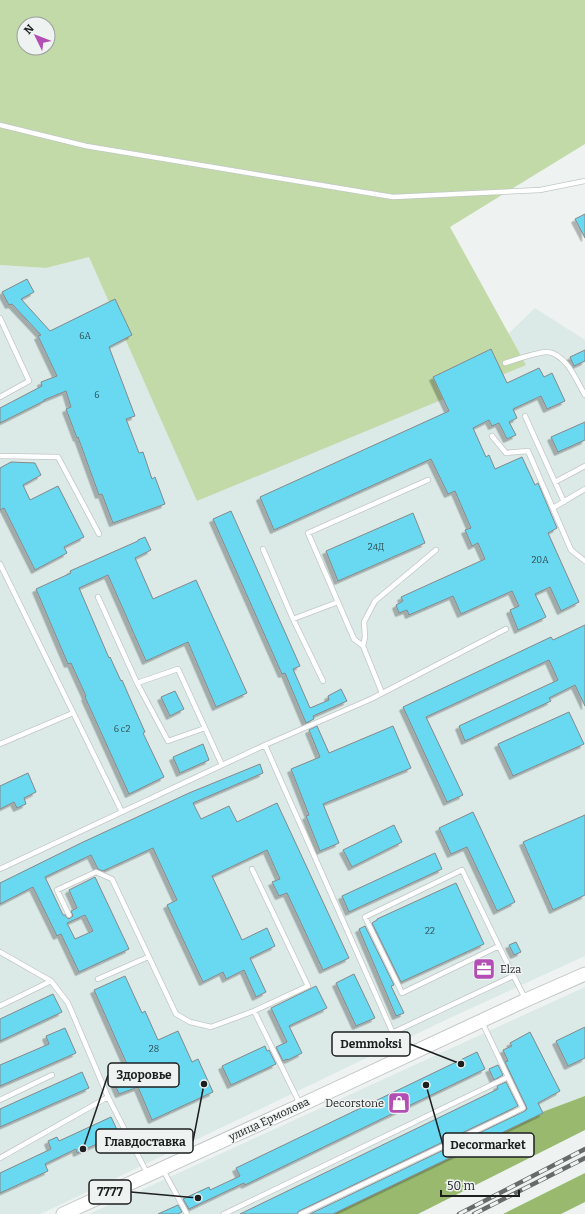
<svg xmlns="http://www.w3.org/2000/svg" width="585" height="1214" font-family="Bitter,serif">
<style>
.built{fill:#dbe9e7}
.green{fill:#c2daa7;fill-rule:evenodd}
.forest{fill:#98b96e}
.building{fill:#69d9f1;stroke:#848889;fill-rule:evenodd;filter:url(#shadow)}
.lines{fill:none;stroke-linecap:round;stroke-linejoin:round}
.lane-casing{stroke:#c2c7c6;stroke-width:6}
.secondary-casing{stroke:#c2c7c6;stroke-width:15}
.lane{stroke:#fff;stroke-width:4.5}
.secondary{stroke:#fff;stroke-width:13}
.rail-casing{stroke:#676a69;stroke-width:4.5}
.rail{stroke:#eef3f2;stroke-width:3;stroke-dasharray:9;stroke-linecap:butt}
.labels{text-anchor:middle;stroke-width:3;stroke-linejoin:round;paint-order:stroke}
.number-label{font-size:9px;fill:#304e54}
.poi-label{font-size:11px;fill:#1d1f1f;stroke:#eef3f2;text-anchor:start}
.street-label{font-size:11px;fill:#1d1f1f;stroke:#eef3f2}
.leader{fill:none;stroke:#1d1f1f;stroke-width:1.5}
.callout-dot{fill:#1d1f1f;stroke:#eef3f2;stroke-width:1.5}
.callout{fill:#eef3f2;stroke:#1d1f1f;stroke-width:1.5}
.callout-label{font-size:12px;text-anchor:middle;font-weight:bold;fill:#1d1f1f}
</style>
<defs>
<filter id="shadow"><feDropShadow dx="-3.5" dy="3.5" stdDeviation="0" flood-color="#0004"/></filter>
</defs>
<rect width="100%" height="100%" fill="#eef3f2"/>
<path class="built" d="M89 257 198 501 508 334 535 308 585 340V956L452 1017 41 1214H0V265L46 268Z
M585 987V1096L543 1113 333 1214H89Z"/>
<path class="green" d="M0 0H585V144L450 227 526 365 197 501 89 257 46 268 0 265ZM24 24H48V48H24Z"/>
<path class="forest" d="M585 1096V1130L418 1214H333L545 1111Z
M585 1173V1202L561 1214H503Z"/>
<path class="building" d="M585 214V238L575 219Z
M27 279 34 292 21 299 50 331 115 299 132 335 109 347 135 416 126 419 139 453 143 452 152 479 155 477 165 504 113 523 102 494 99 495 78 437 77 438 66 409 71 407 66 391 44 400V401L0 423V408L42 386 41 382 57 376 38 336 41 335 12 304 9 305 2 292Z
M491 349 507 383 539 368 544 377 552 373 565 401 547 409 541 396 513 409 517 418 509 422 516 435 507 439 499 423 492 426 489 420 473 428 486 457 489 455 495 469 522 457 535 485 538 483 557 528 548 533 579 602 561 611 550 587 535 594 546 617 518 630 510 610 519 606 512 591 461 614 453 596 409 615 407 610 399 613 396 605 403 601 401 597 485 559 478 543 472 546 465 530 471 528 455 491 448 494 431 459 274 530 260 497 449 411 433 377Z
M585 350V361L574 366 570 357Z
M585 422V440L558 452 551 437Z
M11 462 35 463 41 475 23 485 30 500 58 486 84 537 64 547 67 553 35 570 4 508 0 510V468Z
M231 511 300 666 293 669 310 708 329 700 328 696 341 689 347 701 313 716 314 719 306 723 285 673 282 674 213 519Z
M413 513 425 543 338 581 326 551Z
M145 537 151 550 135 558 153 599 196 580 247 693 216 707 188 642 146 661 108 575 79 588 109 658 110 657 121 681 122 680 132 703 145 732 143 733 164 777 129 794 95 719 85 697 86 696 71 663 68 664 36 589 71 573 70 571 138 541V540Z
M585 625V706L575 685 549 698 551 701 465 741 459 726 558 680 549 660 426 717 463 795 447 802 403 707 551 637 553 640Z
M175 691 184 709 170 716 161 697Z
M569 712 584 744 513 776 498 744Z
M317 726 329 753 393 726 411 768 323 804 339 843 320 851 306 816 309 815 291 769 320 757 309 730Z
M203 744 209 760 180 773 173 757Z
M260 764 263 773 193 803 201 819 229 806 237 822 277 803 349 958 323 970 287 893 279 896 272 882 280 879 267 850 212 876 242 940 267 928 275 946 250 958 266 992 256 997 244 970 226 979 223 972 203 982 167 905 177 900 153 848 103 871 98 869 91 855 45 877 63 915H65L67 918 69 919 73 916 71 911 77 908 69 890 95 877 129 949 79 972 61 934 57 936 33 887 0 904V883L81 843 189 793ZM85 915 93 931 75 939 67 923Z
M28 773 36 792 24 798 26 804 17 808 14 802 0 809V786Z
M473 812 515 902 497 911 467 847 451 854 439 828Z
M585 815V895L553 910 523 842Z
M394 825 402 842 352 867 343 850Z
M435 853 442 869 349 912 342 896Z
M456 883 484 944 401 982 372 923 377 920V919Z
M365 926 394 985 391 986 404 1013 396 1016 359 929Z
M516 942 521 952 514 955 509 945Z
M354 974 375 1018 356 1026 336 983Z
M125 976 142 1013 145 1011 158 1040 178 1031 192 1062 198 1059 213 1092 152 1120 138 1087 119 1094 112 1078 130 1071 94 990Z
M316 986 327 1008 289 1026 302 1053 288 1060 287 1059 283 1061 276 1047 287 1042 271 1008Z
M53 994 62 1012 0 1041V1019Z
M585 1027V1058L568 1066 556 1041Z
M65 1028 76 1053 0 1086V1065L49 1044 46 1036Z
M530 1032 560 1091 538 1103 543 1113 333 1214H310L525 1111 527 1109 526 1106 505 1062 508 1061 503 1050 512 1046 510 1043Z
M265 1046 267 1051 269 1050 276 1064 231 1085 222 1066Z
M477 1052 485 1069 245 1185 244 1183 189 1209 183 1199 209 1187 210 1190 240 1176 236 1168Z
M498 1065 503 1075 494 1080 489 1069Z
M82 1072 89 1088 0 1127V1109Z
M506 1082 518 1106 299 1211 297 1214H240L498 1089 497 1086Z
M111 1117 119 1134 77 1153 76 1149 45 1164 48 1171 0 1193V1173L51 1149 48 1141 57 1137 59 1141Z
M178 1205 182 1212 178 1214H158Z"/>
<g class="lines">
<g class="lane-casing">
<path id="lane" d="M0 125 86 146 393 197 540 190 585 181
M0 318 29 381 0 397
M505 363C514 360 541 351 548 352 567 355 576 380 585 395
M525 416 564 502
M492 436 506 453 528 451 571 550 585 561
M0 456 58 457 99 534
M555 482 585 466
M553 508 585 489
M263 549 293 619 323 681
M0 564 122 812
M98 597 137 683 168 741 205 728
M293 619 338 602
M363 646 365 637 364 622 375 601 436 550
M137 683 178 669 222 765
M382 693 363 646 354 639 308 533 428 480
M0 744 73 713
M0 869 265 745
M252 869 308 986 254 1011
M69 915 57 890 96 872 112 879 176 1014 190 1022 211 1027 254 1011 300 1104
M499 946 402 993 365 917 462 870C483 913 503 956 525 998
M0 952 51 981 68 1003 108 1097 147 1173
M98 979 148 957
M0 1006 51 981
M482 1022 508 1077
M392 1033 513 976
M403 1056 265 745 371 699 506 629
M0 1100 52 1075
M0 1158 108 1097
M163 1170 187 1214
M224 1214 508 1077 523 1108 301 1214"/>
</g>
<g class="secondary-casing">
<path id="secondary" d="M63 1214 301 1105 526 1000 585 974"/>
</g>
<use href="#lane" class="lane"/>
<use href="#secondary" class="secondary"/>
<g class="rail-casing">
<path id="rail" d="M459 1214 585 1149
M474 1214 585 1158"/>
</g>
<use href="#rail" class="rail"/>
</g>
<defs>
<g id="office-square" transform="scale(1.15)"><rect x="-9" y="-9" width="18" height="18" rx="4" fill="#b34fb4" stroke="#eef3f2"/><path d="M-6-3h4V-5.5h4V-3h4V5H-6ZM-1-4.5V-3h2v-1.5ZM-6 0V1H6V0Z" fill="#fff"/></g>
<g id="shop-square" transform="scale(1.15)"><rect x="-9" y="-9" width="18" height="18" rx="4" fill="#b34fb4" stroke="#eef3f2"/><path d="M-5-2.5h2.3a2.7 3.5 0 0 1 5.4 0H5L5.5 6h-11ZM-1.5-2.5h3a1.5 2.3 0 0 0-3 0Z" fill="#fff"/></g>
</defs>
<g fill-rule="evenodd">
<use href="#office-square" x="484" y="969"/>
<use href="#shop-square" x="399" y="1103"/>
</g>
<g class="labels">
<g class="number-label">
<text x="85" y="339">6А</text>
<text x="97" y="398">6</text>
<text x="376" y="550">24Д</text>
<text x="540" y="563">20А</text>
<text x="122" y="732">6 с2</text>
<text x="430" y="934">22</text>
<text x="154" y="1052">28</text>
</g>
<g class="poi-label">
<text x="500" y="973">Elza</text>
<text x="384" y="1107" text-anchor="end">Decorstone</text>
</g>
<g class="street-label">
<text transform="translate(269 1119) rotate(-25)" y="4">улица Ермолова</text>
</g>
</g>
<path class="leader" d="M461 1064L410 1044M83 1149L108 1075M204 1084L193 1141M426 1085L443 1145M198 1198L131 1192"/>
<g class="callout-dot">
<circle cx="461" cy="1064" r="4"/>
<circle cx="83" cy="1149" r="4"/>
<circle cx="204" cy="1084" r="4"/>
<circle cx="426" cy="1085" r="4"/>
<circle cx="198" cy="1198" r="4"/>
</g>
<g class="callout">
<rect x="332" y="1032" width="78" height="24" rx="4"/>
<rect x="108" y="1063" width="71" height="24" rx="4"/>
<rect x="96" y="1129" width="97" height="24" rx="4"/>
<rect x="443" y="1133" width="91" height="24" rx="4"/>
<rect x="89" y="1180" width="42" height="24" rx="4"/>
</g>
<g class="callout-label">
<text x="371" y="1048">Demmoksi</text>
<text x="144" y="1079">Здоровье</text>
<text x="145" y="1146">Главдоставка</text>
<text x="488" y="1149">Decormarket</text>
<text x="110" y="1196">7777</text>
</g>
<g transform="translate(36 36) rotate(313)"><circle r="19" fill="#eef3f2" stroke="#9a9e9e"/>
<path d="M0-3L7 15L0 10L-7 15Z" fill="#b34fb4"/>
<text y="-6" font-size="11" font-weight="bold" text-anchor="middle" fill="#1d1f1f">N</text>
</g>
<path d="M441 1190v6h78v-6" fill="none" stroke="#1d1f1f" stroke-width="2"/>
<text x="447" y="1190" font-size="12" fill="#1d1f1f" stroke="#eef3f2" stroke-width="3" paint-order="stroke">50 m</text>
</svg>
